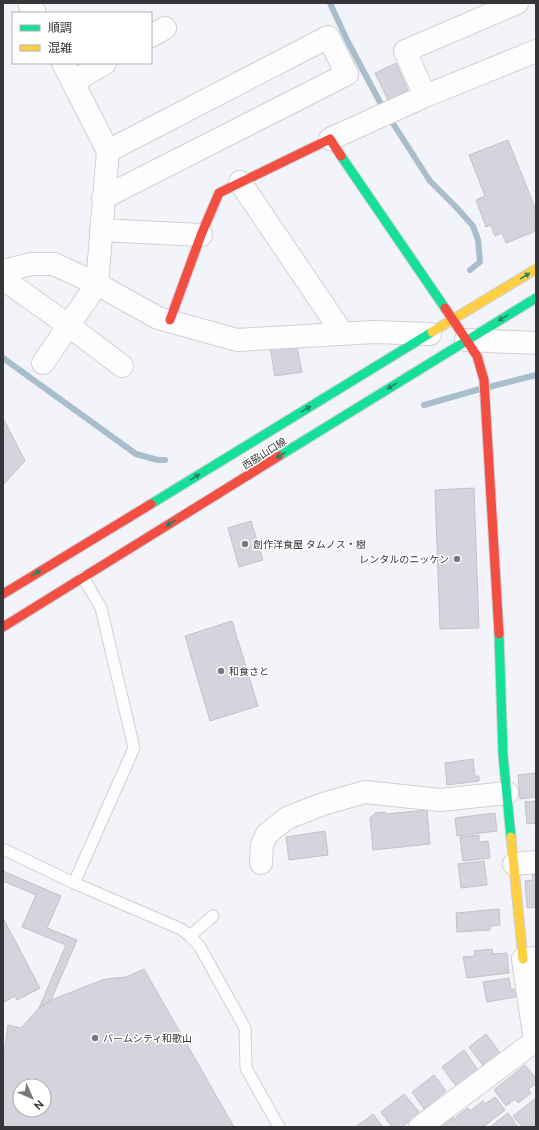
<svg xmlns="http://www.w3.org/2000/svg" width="539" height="1130" font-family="'DM Sans','Noto Sans JP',sans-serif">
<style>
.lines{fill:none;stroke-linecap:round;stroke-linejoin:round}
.stream{stroke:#a8becc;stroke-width:6}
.building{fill:#d3d4dd;stroke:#c2c2c7;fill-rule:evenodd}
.lane-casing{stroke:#d0d0d5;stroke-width:13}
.street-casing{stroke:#d0d0d5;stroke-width:24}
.fast-casing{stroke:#d0d0d5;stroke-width:11}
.slow-casing{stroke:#d0d0d5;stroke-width:11}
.jam-casing{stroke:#d0d0d5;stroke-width:11}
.lane{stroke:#fdfdfe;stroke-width:11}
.street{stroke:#fdfdfe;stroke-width:22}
.fast{stroke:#16e098;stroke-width:9}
.slow{stroke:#ffcf43;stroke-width:9}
.jam{stroke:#f24e42;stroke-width:9}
.oneway{fill:#278264}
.poi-dot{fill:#78787d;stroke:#fff;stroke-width:1.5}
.labels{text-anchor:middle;stroke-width:3;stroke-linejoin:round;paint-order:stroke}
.street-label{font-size:10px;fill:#35363a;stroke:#fff}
.poi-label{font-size:10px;fill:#35363a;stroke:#fff;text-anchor:start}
</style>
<rect width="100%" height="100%" fill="#f3f4fa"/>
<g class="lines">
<path class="stream" d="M330 3 347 40 383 108 430 181 456 207 473 226 478 240 480 262 470 270
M3 358 136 454 158 460H165
M489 387 536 375
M424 405 480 389"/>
</g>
<path class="building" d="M396 63 408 90 388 100 375 73Z
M508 140 536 210V231L506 243 502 233 495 236 491 225 486 227 476 200 485 196 469 155Z
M296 342 302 372 275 376 270 347Z
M3 418 25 461 3 485Z
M474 488 479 628 440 629 435 490Z
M251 521 263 560 239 567 228 528Z
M232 621 258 706 210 721 185 636Z
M473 759 475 776H479V781L447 785 445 763Z
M536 773V797L520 799 518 775Z
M536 801V823L527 824 525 802Z
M427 810 430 844 373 850 370 818 375 813 385 812 386 814Z
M495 813 497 831 457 836 455 818Z
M325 831 328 855 289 860 286 837Z
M479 835V842L488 841 490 858 463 861 460 837Z
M484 861 487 885 461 888 458 864Z
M3 871 61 896 47 928 77 940 51 1000 39 1008 66 945 22 927 36 895 3 881Z
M536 874V907L527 908 525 881 533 880 532 875Z
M499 909 500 925 490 926V930L457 932 456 913Z
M3 918 40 988 17 1000 15 996 3 1003Z
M492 949 493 954 507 953 509 973 467 978 463 957 475 956 474 951Z
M144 969 234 1127H3V1049L5 1048 8 1025 21 1028 39 1008 51 1000 105 979 126 977ZM20 1086H44V1110H20Z
M509 978 511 989H514L516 997 487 1002 483 982Z
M486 1034 501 1054 484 1067 469 1047Z
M464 1050 478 1070 456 1086 442 1067Z
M525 1065 536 1079V1084L528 1089 531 1093 518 1103 515 1099 506 1106 494 1090Z
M434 1075 446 1091 424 1109 412 1092Z
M404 1094 420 1113 402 1127H392L381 1112Z
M495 1097 505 1110 483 1127H464L456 1117 468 1108 470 1111 483 1101 485 1104Z
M536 1098V1126L534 1127H522L513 1116Z
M508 1113 518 1127H490Z
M373 1114 383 1127H356Z
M454 1117 462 1127H436L441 1123 445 1124Z"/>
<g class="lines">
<g class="lane-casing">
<path id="lane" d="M3 849 74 883 181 929 190 936
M74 883 134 748 101 608 83 577
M213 916 190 936 200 947 245 1028 246 1068 279 1127"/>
</g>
<g class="street-casing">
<path id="street" d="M29 3 35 13
M151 36 165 28
M73 82 105 63
M425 96 405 51 517 3
M330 139 425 96 536 51
M240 182 343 334
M103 198 347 74 328 37 108 151
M101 230 201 235
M3 271 31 264H54L97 284 158 318 237 340 374 332 430 334
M3 279 68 325 122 366
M466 340 536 343
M43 363 97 284 108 151 63 63
M261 863 262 845 267 834 287 818 323 804 365 792 440 800 507 793
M514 864 536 862
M535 1041 523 959 536 958
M420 1127 535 1041 536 1043"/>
</g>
<g class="fast-casing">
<path id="fast" d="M341 156 445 308
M279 456 536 298
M151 504 432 332
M499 634 503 755 511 837"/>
</g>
<g class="slow-casing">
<path id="slow" d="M432 332 536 269
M511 837 523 959"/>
</g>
<g class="jam-casing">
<path id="jam" d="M445 308 477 356 484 380 499 634
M170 320 201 235 219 193 330 139 341 156
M3 594 151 504
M3 627 279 456"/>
</g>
<use href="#lane" class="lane"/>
<use href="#street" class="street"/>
<use href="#fast" class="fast"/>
<use href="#slow" class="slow"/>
<use href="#jam" class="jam"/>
</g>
<defs><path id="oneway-solid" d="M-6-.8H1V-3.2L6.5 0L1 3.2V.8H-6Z"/></defs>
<g class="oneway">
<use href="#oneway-solid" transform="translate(525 276) rotate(-32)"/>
<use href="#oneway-solid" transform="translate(503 318) rotate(149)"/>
<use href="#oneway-solid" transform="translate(392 386) rotate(148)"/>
<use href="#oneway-solid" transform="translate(306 409) rotate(-31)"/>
<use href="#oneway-solid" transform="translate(281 455) rotate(148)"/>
<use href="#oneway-solid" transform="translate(195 477) rotate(-31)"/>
<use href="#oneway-solid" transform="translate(171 523) rotate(148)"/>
<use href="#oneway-solid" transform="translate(36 573) rotate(-31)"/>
</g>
<g class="poi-dot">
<circle cx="245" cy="544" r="4"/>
<circle cx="457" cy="559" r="4"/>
<circle cx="221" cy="671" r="4"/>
<circle cx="95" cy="1038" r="4"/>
</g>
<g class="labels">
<g class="street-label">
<text transform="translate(264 453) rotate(-32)" y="4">西脇山口線</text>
</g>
<g class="poi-label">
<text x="253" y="548">創作洋食屋 タムノス・樹</text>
<text x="449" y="563" text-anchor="end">レンタルのニッケン</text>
<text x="229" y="675">和食さと</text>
<text x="103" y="1042">パームシティ和歌山</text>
</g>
</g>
<rect width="539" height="1130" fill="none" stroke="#35363a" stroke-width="8"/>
<rect x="12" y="12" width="140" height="52" fill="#ffffff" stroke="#aeafb0"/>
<rect x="20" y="25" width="20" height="6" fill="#16e098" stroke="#aeafb0"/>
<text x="48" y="32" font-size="12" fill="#35363a">順調</text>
<rect x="20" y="45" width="20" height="6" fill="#ffcf43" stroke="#aeafb0"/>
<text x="48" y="52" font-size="12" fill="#35363a">混雑</text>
<g transform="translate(32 1098) rotate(135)"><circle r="19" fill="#ffffff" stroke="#aeafb0"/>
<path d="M0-3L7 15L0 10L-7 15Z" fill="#78787d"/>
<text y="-6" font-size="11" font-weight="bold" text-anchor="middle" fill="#35363a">N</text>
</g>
</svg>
